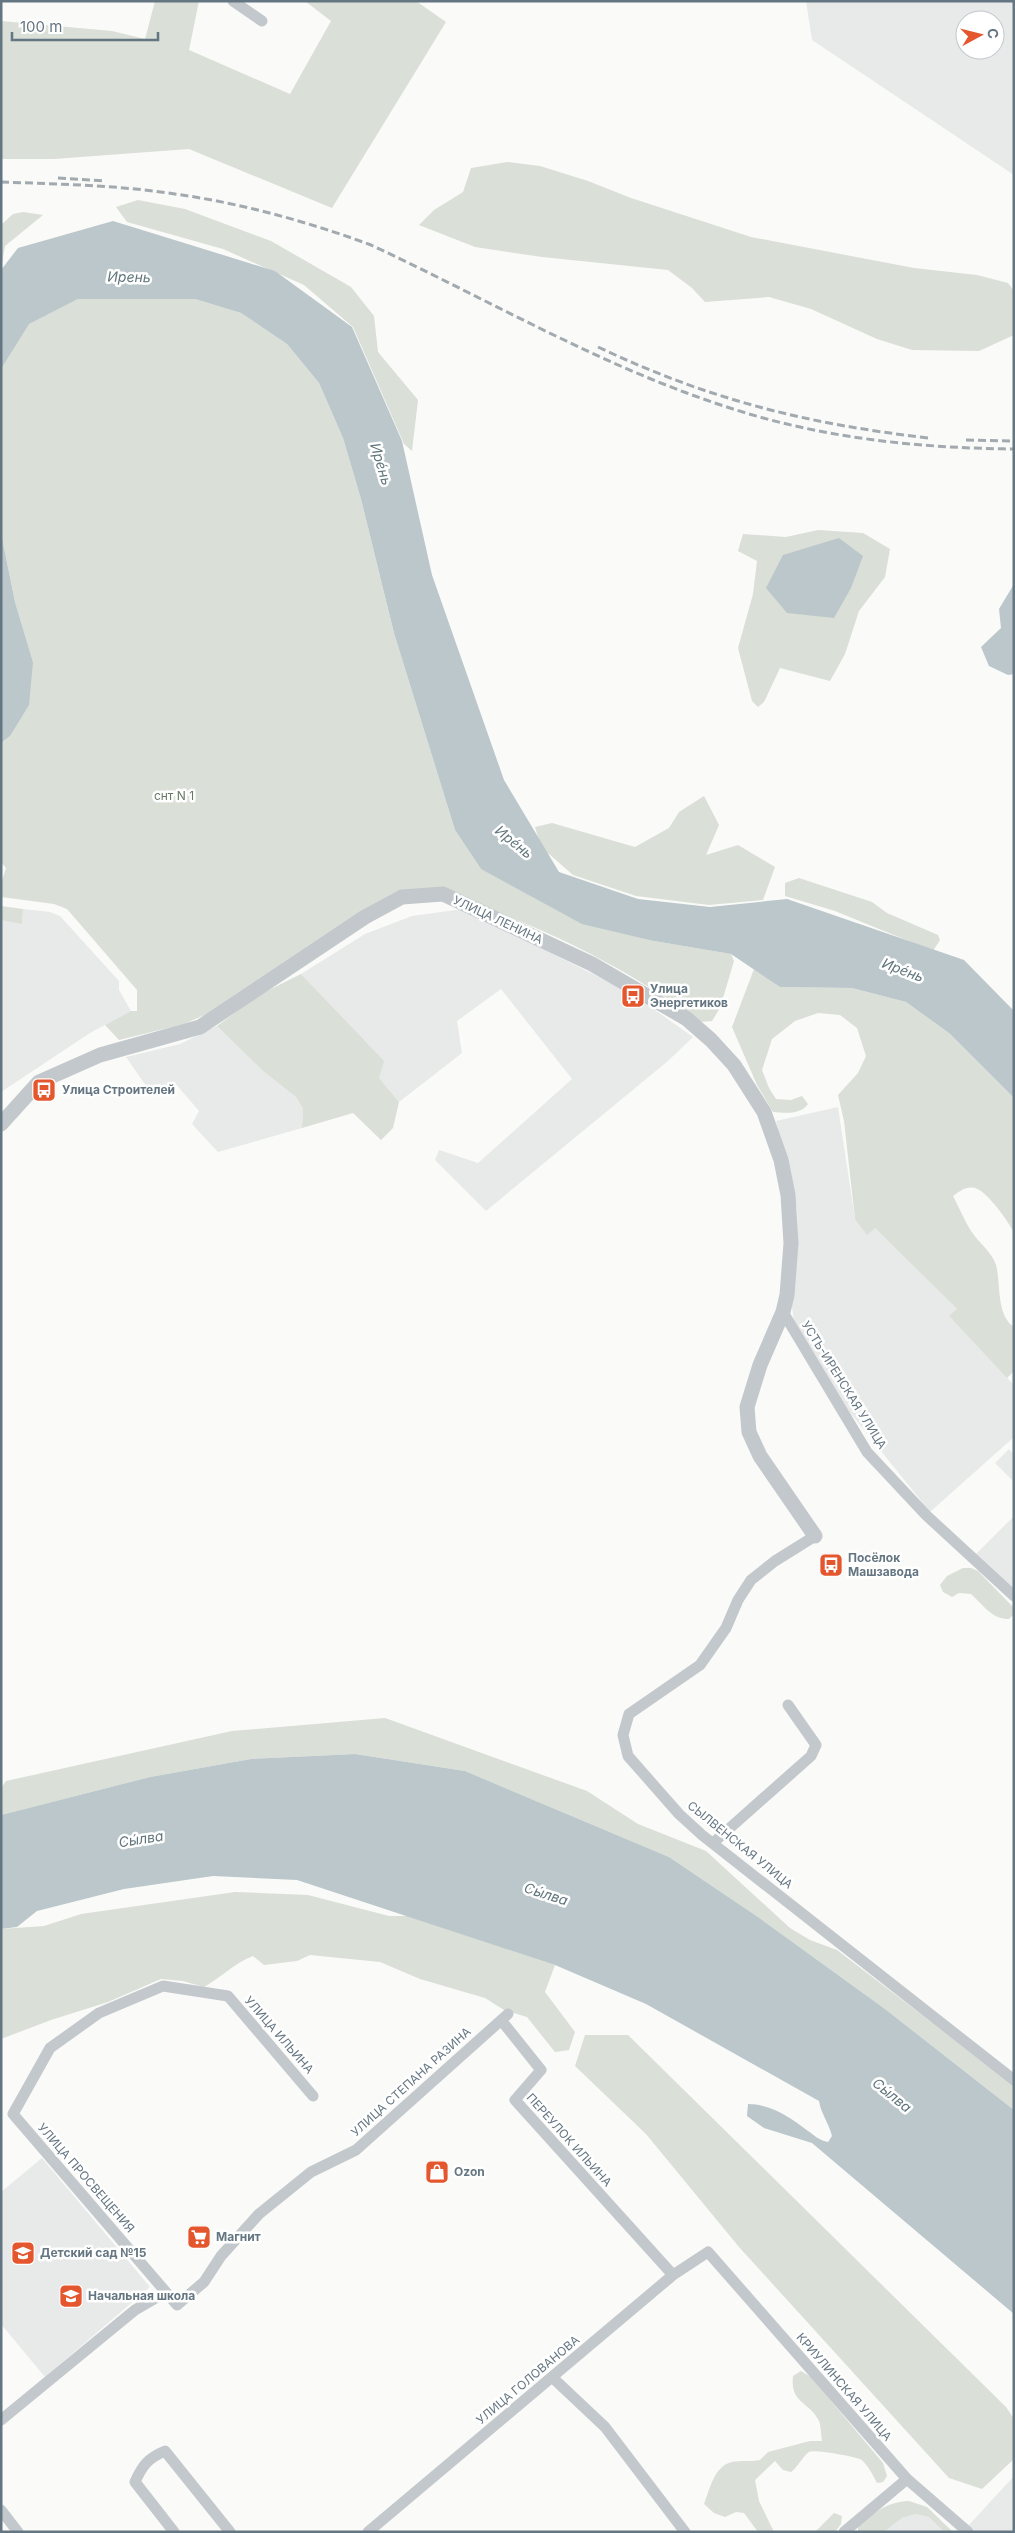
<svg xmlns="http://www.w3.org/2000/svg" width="1015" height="2533" font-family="Inter,sans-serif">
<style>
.built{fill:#e8e9e9;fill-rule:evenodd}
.green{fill:#dadfd7}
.water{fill:#bbc7cb}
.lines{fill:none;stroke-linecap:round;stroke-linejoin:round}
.minor{stroke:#c3c8cc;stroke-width:11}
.tertiary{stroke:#c3c8cc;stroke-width:15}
.rail{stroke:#a2aab0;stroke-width:3;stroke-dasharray:8 4;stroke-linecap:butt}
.labels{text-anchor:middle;stroke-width:5;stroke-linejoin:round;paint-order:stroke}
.park-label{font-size:12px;fill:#687a64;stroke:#fff}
.street-label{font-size:12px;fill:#657683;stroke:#fff}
.poi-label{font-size:12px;font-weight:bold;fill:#657683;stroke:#fff;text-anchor:start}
.water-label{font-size:14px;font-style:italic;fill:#60757c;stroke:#fff}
</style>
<rect width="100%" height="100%" fill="#fafaf8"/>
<path class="built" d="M806 1H1014V175L812 40ZM965 20H995V50H965Z
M23 909 50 912 60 916 119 981V990L131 1011 90 1033 1 1092V920L22 923Z
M463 909 631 993 693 1037 668 1061 486 1211 435 1160 439 1150 478 1163 572 1079 501 989 457 1021 462 1053 399 1102 379 1078 383 1061 301 974 365 934 412 916Z
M217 1026 263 1071 296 1097 303 1109 302 1128 218 1152 192 1124 199 1111 175 1083 151 1093 126 1057 180 1044Z
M838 1107 855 1219 875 1228 957 1309 950 1317 1014 1385V1437L930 1512 844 1405 794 1321 792 1307 798 1239 797 1209 776 1121Z
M1009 1449 1014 1455V1482L995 1463Z
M1014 1516V1592L976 1554Z
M42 2158 150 2287 45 2377 1 2324V2192Z
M1014 2476V2532H974L968 2526Z
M916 2514 929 2517 944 2532H884L902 2518Z"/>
<path class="green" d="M155 1H199L189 50 290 94 331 21 305 1H416L446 22 332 208 189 149 54 159H1V21L112 31 145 39Z
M507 162 540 166 588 181 631 198 751 237 914 268 977 275 1008 283 1014 291V335L979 351 912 350 877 339 811 309 769 297 705 302 692 288 668 270 542 257 475 247 419 225 434 210 463 192 471 168Z
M138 200 185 209 271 241 351 287 374 316 378 352 418 400 412 451 404 444 353 327 304 285 223 249 127 222 116 207Z
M23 212 43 215 5 246 1 269V225L13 214Z
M144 297 195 299 241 313 287 344 319 383 343 438 361 499 394 633 455 830 481 869 654 941 731 954 734 961 720 1008 712 1021 699 1022C643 978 563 937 496 912 470 902 431 898 403 892L216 1010 184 1024 119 1040 105 1025 131 1011H137V990L67 909 54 904 1 897V884L6 868 1 862V743L10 736 33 662 15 602 1 533V369L28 324 78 299Z
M818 530 863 533 890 549 885 577 859 611 845 654 830 681 780 668 764 702 758 707 752 701 738 648 753 594 757 561 738 551 743 534 786 537Z
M704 796 719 825 706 855 738 845 775 867 763 900 709 905 636 896 573 875 541 847 535 827 552 823 635 847 669 828 679 812Z
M799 878 872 902 887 913 938 935 940 940 933 951 835 911 785 896V883Z
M1 906 23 909 22 924 1 920Z
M754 969 780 987 852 988 906 1002 949 1033 1014 1098V1233C1009 1222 987 1191 975 1188 966 1186 960 1191 953 1196 959 1207 964 1220 971 1231 978 1242 992 1252 996 1265 1001 1284 996 1315 1014 1327V1371L1007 1378 949 1316 957 1309 875 1228 867 1235 855 1219 844 1121 838 1095 858 1073 866 1056 857 1028 840 1015 818 1013 795 1021 772 1039 762 1070 769 1088 776 1099 791 1100 802 1096 808 1104C800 1115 785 1113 773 1112L757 1085 732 1027Z
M301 974 384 1061 379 1078 399 1102 393 1128 381 1140 353 1113 302 1128 303 1109 296 1097 263 1071 217 1026 259 995Z
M963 1568H971L978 1571 1014 1608V1614L1009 1619C993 1620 982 1604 971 1594L959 1593 952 1597 943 1592 940 1585 947 1576Z
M385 1718 587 1791 638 1824 706 1851 790 1928 810 1940 837 1950 1006 2079 1014 2086V2110L885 2009 758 1917 669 1857 465 1771 355 1754 251 1759 150 1777 1 1815V1788L6 1781 232 1731Z
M235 1892 308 1895 389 1916H408L555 1965 545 1992 575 2032 569 2050 555 2052 527 2017 504 2010 485 1998 420 1979 380 1962 310 1955 297 1961 264 1965 253 1956C234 1963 221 1978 204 1987L183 1981 161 1979 108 2002 51 2020 1 2039V1929L44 1926 81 1914Z
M585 2035H628L1006 2407 1014 2419V2459L982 2489 949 2478 739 2247 646 2134 575 2066Z
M801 2371 811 2377 883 2463 887 2476 883 2482 877 2483C873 2475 868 2466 862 2460 857 2457 814 2449 809 2452 802 2457 798 2467 791 2472L783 2470 775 2461 755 2480 759 2501 774 2532H758L744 2513 736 2512 725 2517 714 2513 704 2504C710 2489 714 2466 732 2462 740 2460 751 2462 760 2460L768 2452 810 2441H822C821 2435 821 2426 819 2421 809 2401 790 2404 793 2376Z
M909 2501 927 2507 953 2532H944L929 2517 916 2514 902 2518 884 2532H858V2527C875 2512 886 2502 909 2501Z
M834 2513 842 2516 841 2524 835 2532H815Z"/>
<path class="water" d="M113 221 275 271 352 327 402 441 432 575 504 780 559 872 638 899 710 907 787 899 964 960 1014 1011V1098L949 1033 906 1002 852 988 780 987 731 954 654 941 582 924 481 869 455 830 394 633 361 499 343 438 319 383 287 344 241 313 195 299H78L29 324 1 369V270L18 248Z
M1 533 15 602 33 662 29 705 10 736 1 743Z
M839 538 863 556 851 588 834 618 787 613 766 588 783 555Z
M1014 584V674L1008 675 989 666 981 647 1001 628 999 609Z
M355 1754 465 1771 669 1857 758 1917 885 2009 1014 2110V2314L812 2143 764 2128 747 2116 748 2104C770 2104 790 2117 808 2131 815 2136 819 2140 828 2142L832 2136C829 2123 821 2114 819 2101L646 2004 555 1965 297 1880 213 1876 124 1889 37 1911 17 1927 1 1929V1815L150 1777 251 1759Z"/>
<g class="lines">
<path class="minor" d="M233 1 262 21
M783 1312 867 1452 926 1515 1014 1596
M815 1536 775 1561 751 1580 738 1600 726 1628 700 1665 629 1714 623 1735 628 1756 679 1814 702 1835 1014 2080
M713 1843 811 1756 816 1745 788 1705
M501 2020 541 2070 515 2100 673 2275
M313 2096 228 1996 163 1986 99 2013 50 2048 13 2114 177 2305 204 2282 221 2256 259 2214 311 2172 356 2150 508 2014
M553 2378 605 2427 685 2532
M1 2420 135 2310 166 2292
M1 2510 18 2532
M174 2532 135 2482C142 2466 148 2458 165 2451L230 2532
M368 2532 673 2275 708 2252 907 2479 968 2532
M844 2532 907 2479"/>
<path class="tertiary" d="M1 1124 39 1082 100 1055 200 1027 365 917 402 897 443 894 592 964 687 1019 711 1040 734 1065 764 1112 781 1160 788 1195 791 1243 787 1295 783 1312 760 1365 747 1407 749 1432 760 1456 815 1536"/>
<path class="rail" d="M58 178 105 181
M1 182C57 184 113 185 168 193 237 202 306 221 371 245 489 300 603 367 727 407 820 438 917 448 1014 449
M598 347C710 400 807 424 929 438
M966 440 1014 441"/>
</g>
<defs>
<g id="bus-square" transform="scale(1.25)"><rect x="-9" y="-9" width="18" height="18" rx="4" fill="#e4572e" stroke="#fff"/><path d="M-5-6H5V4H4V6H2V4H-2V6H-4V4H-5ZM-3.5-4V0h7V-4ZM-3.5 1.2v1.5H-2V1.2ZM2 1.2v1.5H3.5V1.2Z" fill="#fff"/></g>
<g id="shop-square" transform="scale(1.25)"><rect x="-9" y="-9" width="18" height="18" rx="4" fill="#e4572e" stroke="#fff"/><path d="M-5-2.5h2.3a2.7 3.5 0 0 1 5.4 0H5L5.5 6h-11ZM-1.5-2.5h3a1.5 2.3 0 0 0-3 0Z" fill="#fff"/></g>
<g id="supermarket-square" transform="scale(1.25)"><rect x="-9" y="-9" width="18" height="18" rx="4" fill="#e4572e" stroke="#fff"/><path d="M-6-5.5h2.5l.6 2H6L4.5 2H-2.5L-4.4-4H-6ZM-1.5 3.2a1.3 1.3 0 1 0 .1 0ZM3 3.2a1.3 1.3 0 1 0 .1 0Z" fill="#fff"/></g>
<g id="school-square" transform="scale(1.25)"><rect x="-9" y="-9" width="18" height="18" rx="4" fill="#e4572e" stroke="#fff"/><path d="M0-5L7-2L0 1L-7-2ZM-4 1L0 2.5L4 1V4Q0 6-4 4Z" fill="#fff"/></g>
</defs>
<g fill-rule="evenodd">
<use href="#bus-square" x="633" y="996"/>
<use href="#bus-square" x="44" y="1090"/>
<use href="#bus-square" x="831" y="1565"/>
<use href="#shop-square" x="437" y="2172"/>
<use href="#supermarket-square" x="199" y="2237"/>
<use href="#school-square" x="23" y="2253"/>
<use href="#school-square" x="71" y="2296"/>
</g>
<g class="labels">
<g class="park-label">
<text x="174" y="800">снт N 1</text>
</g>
<g class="street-label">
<text transform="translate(498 920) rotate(25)" y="4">УЛИЦА ЛЕНИНА</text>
<text transform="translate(844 1385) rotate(58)" y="4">УСТЬ-ИРЕНСКАЯ УЛИЦА</text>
<text transform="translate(740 1845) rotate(39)" y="4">СЫЛВЕНСКАЯ УЛИЦА</text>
<text transform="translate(279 2035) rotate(49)" y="4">УЛИЦА ИЛЬИНА</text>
<text transform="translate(411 2082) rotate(-42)" y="4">УЛИЦА СТЕПАНА РАЗИНА</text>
<text transform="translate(569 2140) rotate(48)" y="4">ПЕРЕУЛОК ИЛЬИНА</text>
<text transform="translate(86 2178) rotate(49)" y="4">УЛИЦА ПРОСВЕЩЕНИЯ</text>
<text transform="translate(528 2380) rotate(-40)" y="4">УЛИЦА ГОЛОВАНОВА</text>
<text transform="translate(844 2387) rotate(49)" y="4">КРИУЛИНСКАЯ УЛИЦА</text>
</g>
<g class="poi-label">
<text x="650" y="993">Улица<tspan x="650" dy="14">Энергетиков</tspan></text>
<text x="62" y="1094">Улица Строителей</text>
<text x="848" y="1562">Посёлок<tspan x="848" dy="14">Машзавода</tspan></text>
<text x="454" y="2176">Ozon</text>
<text x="216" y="2241">Магнит</text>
<text x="40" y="2257">Детский сад №15</text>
<text x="88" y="2300">Начальная школа</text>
</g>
<g class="water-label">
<text transform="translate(129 277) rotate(1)" y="5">Ирень</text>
<text transform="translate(381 464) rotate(73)" y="5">Ире́нь</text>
<text transform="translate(514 842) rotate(39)" y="5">Ире́нь</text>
<text transform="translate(903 970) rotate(21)" y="5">Ире́нь</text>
<text transform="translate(141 1839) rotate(-9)" y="5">Сы́лва</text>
<text transform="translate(546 1894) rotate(18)" y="5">Сы́лва</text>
<text transform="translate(892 2095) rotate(39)" y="5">Сы́лва</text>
</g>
</g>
<rect width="1015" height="2533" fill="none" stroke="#657683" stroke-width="5"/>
<g transform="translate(980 35) rotate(83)"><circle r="24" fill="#ffffff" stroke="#c1c8cd"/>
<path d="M0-4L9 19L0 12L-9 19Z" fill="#e4572e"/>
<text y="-8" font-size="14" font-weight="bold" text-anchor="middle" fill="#657683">С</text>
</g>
<path d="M12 32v8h146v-8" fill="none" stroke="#657683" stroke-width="2.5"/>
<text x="20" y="32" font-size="15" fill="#657683" stroke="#ffffff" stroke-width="4" paint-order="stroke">100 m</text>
</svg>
